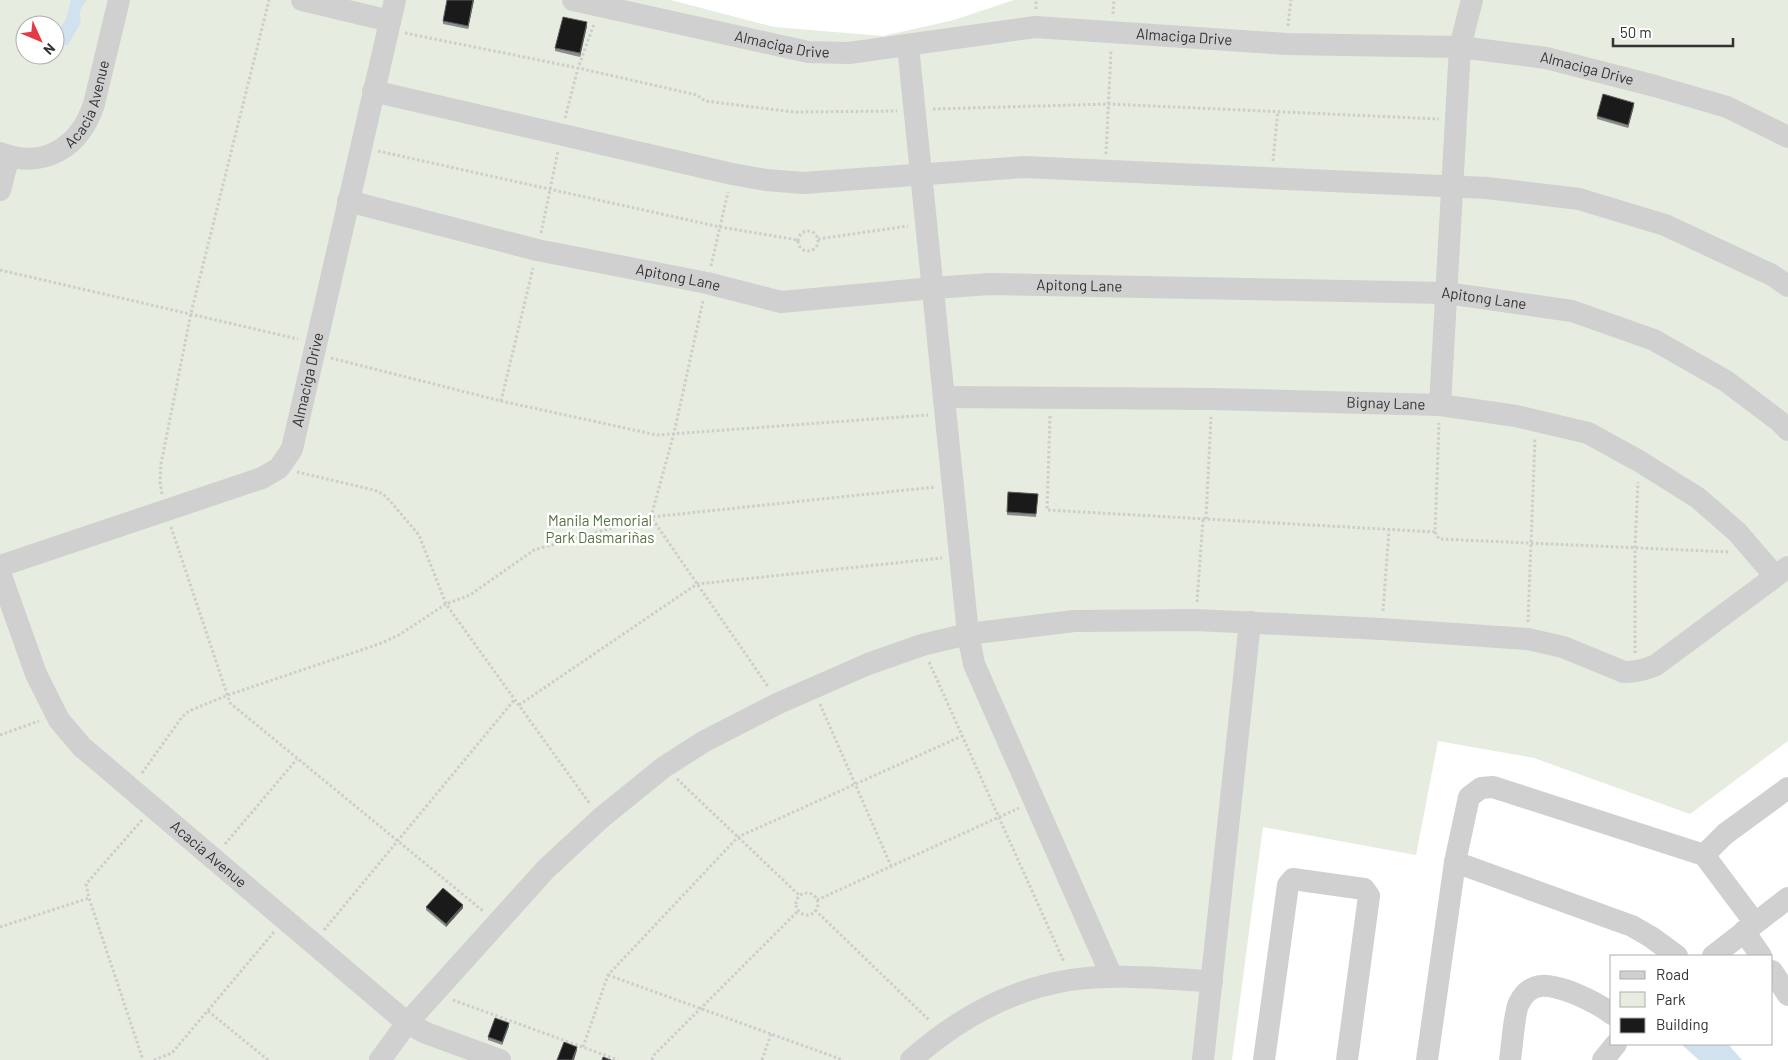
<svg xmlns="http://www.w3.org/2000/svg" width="1788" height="1060" font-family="Barlow,sans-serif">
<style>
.green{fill:#e6ecdf;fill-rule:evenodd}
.water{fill:#cfe2ee}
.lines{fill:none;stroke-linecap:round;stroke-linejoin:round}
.path{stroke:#cdcdcd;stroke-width:3;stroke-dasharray:2.5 2.5;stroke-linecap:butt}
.minor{stroke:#d0d0d0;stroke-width:22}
.wall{fill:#8c8c8c}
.shaded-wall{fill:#5f5f5f}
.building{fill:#1a1a1a;stroke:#5f5f5f}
.labels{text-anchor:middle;stroke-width:5;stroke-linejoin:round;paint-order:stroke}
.street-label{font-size:15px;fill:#333;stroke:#fff}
.park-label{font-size:15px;fill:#56703f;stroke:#fff}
</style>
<rect width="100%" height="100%" fill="#fff"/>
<path class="green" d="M0 0H671L774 27 883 36 954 20 1014 0H1788V741L1690 814 1534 758 1438 741 1416 855 1263 827 1232 1060H0ZM25 25H55V55H25Z"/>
<path class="water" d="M71 0H87C81 7 78 13 81 22L68 45H55V31C68 24 67 13 71 0Z
M1681 1044H1728L1742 1060H1699Z"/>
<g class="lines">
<path class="path" d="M1036 9V0
M1113 14 1114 0
M1288 26 1291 0
M405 33 578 68 697 95 705 101 794 112 897 111
M933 109 1109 104 1439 119
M565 118 578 68 594 24
M378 151 720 227 798 240
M1106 154 1111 51
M1273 161 1278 111
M798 241a10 10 0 1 1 20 0a10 10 0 1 1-20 0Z
M541 233 558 151
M818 239 908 226
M711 266 728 192
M0 270 298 339
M703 301 674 433 651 517 769 688
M331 358 501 401 657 435 928 415
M501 401 533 268
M1050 416 1047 510 1435 532 1439 423
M297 472 374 490 383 494 390 501 419 535 446 604 590 804
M162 494 160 482 161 464 191 313 269 0
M1206 519 1211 417
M171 527 230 703 483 911
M1435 532 1439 539 1730 552
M1197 602 1203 519
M1383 611 1389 530
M1528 622 1535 438
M1635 653V547L1638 482
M929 662 1064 962
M820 704 891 866
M519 705 697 584 942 558
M0 735 39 721
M142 773 182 717 189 711 228 695 379 644 399 635 446 604 470 595 534 550 651 517 935 487
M677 779 800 896
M142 820 86 884 89 898 143 1060
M225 844 297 759
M796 904a11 11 0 1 1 22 0a11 11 0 1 1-22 0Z
M817 900 1019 808
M815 910 930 1021
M0 927 89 898
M324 930 515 699
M608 975 843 1060
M453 1000 618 1060
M208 1011 268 1060
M583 1047 608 975 738 837 962 736
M154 1060 172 1053 274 932
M652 1060 654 1055 799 910
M762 1060 771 1034"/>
<g class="minor">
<path d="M302 0 390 21"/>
<path id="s1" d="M573 0 808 52 849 53 1035 27 1287 44 1460 47 1546 58 1655 86 1727 107 1788 137"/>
<path d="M908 46 968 634 974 664 1112 977"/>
<path d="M373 91 732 174 766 180 803 183 1024 167 1487 188 1579 199 1665 225 1772 275 1788 286"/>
<path id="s2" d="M0 153C44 170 80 147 94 104L119 0"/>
<path d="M0 190 9 156"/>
<path id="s3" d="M348 201 537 250 707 283 781 302 933 288 990 284 1446 293 1572 311 1654 340 1726 381 1779 421 1788 430"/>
<path id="s4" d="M944 397 1212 399 1440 405 1516 416 1588 433 1639 461 1698 498 1737 532 1775 576"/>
<path d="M1440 405 1460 47 1472 0"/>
<path id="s5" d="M0 566 262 478 279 468 292 449 395 0"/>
<path id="s6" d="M0 573 36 674 59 720 82 747 407 1023 426 1033 500 1060"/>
<path d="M1704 855 1725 834 1788 788"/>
<path d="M1455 862 1632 926 1651 937 1677 956"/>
<path d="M1744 931 1761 956"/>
<path d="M1713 956 1788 898"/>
<path d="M1772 971 1788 995"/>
<path d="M380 1060 407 1023 546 869 601 818 664 767 703 742 779 703 868 664 922 645 968 634 1074 621 1196 620 1382 629 1528 639 1563 647 1624 672C1636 672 1645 670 1656 665L1788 567"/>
<path d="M911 1060C957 1019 1008 990 1070 980 1116 973 1165 979 1212 981"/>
<path d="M1203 1060 1250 622"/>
<path d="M1264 1060 1288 885 1293 879 1364 889 1369 896 1347 1060"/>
<path d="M1427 1060 1455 862 1469 797 1481 788 1493 787 1704 855 1755 923"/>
<path d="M1510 1060C1512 1048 1514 1012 1519 1003 1531 979 1551 985 1571 992 1586 998 1599 1004 1612 1014"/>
<path d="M1603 1060 1616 1044"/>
</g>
</g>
<path class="wall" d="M474 0 468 29 443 24V21Z
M587 26 580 57 555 51V48Z
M1634 106 1628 128 1597 119V116Z
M1008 492 1038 494 1036 517 1007 515Z
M426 907 463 908 446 927 426 910Z
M509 1026 502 1045 488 1040V1037Z"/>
<path class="shaded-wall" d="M473 0H474L468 29V26Z
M587 22V26L580 57V53Z
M1634 103V106L1628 128V125Z
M463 905V908L446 927V924Z
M509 1023V1026L502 1045V1042Z
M577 1047V1050L574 1060H572Z"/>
<path class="building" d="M447 0H473L468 26 443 21Z
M563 17 587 22 580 53 555 48Z
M1603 94 1634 103 1628 125 1597 116Z
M1008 492 1038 494 1036 514 1007 512Z
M443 888 463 905 446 924 426 907Z
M495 1018 509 1023 502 1042 488 1037Z
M564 1042 577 1047 572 1060H557Z
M603 1057 611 1060H602Z"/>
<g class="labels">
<g class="street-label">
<text dy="5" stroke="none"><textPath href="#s1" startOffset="619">Almaciga Drive</textPath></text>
<text dy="5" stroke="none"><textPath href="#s1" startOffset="214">Almaciga Drive</textPath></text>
<text dy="5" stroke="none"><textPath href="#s1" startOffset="1024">Almaciga Drive</textPath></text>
<text dy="5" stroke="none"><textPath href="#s2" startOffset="118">Acacia Avenue</textPath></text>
<text dy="5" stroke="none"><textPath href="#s3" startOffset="339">Apitong Lane</textPath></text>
<text dy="5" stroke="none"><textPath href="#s3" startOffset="744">Apitong Lane</textPath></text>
<text dy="5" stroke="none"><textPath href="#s3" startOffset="1149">Apitong Lane</textPath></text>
<text dy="5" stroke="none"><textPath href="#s5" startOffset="390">Almaciga Drive</textPath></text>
<text dy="5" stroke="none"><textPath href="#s4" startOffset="442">Bignay Lane</textPath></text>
<text dy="5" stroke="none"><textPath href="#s6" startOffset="360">Acacia Avenue</textPath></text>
</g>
<g class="park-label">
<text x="600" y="526">Manila Memorial<tspan x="600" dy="17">Park Dasmariñas</tspan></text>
</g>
</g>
<rect x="1610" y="955" width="162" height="90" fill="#ffffff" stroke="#adadad"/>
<rect x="1620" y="971" width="25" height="8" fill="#d0d0d0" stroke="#adadad"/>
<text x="1656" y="980" font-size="15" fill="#333333">Road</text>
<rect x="1620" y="992" width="25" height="15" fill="#e6ecdf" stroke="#adadad"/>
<text x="1656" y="1005" font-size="15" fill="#333333">Park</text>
<rect x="1620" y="1018" width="25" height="15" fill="#1a1a1a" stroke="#adadad"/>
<text x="1656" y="1030" font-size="15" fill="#333333">Building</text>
<g transform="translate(40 40) rotate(134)"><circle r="24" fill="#ffffff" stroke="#adadad"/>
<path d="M0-4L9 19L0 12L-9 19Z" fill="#e63946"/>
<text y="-8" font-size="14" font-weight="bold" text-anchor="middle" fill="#333333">N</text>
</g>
<path d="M1613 38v8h120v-8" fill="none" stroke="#333333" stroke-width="2.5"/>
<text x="1620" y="38" font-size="15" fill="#333333" stroke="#ffffff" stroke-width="4" paint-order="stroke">50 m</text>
</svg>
